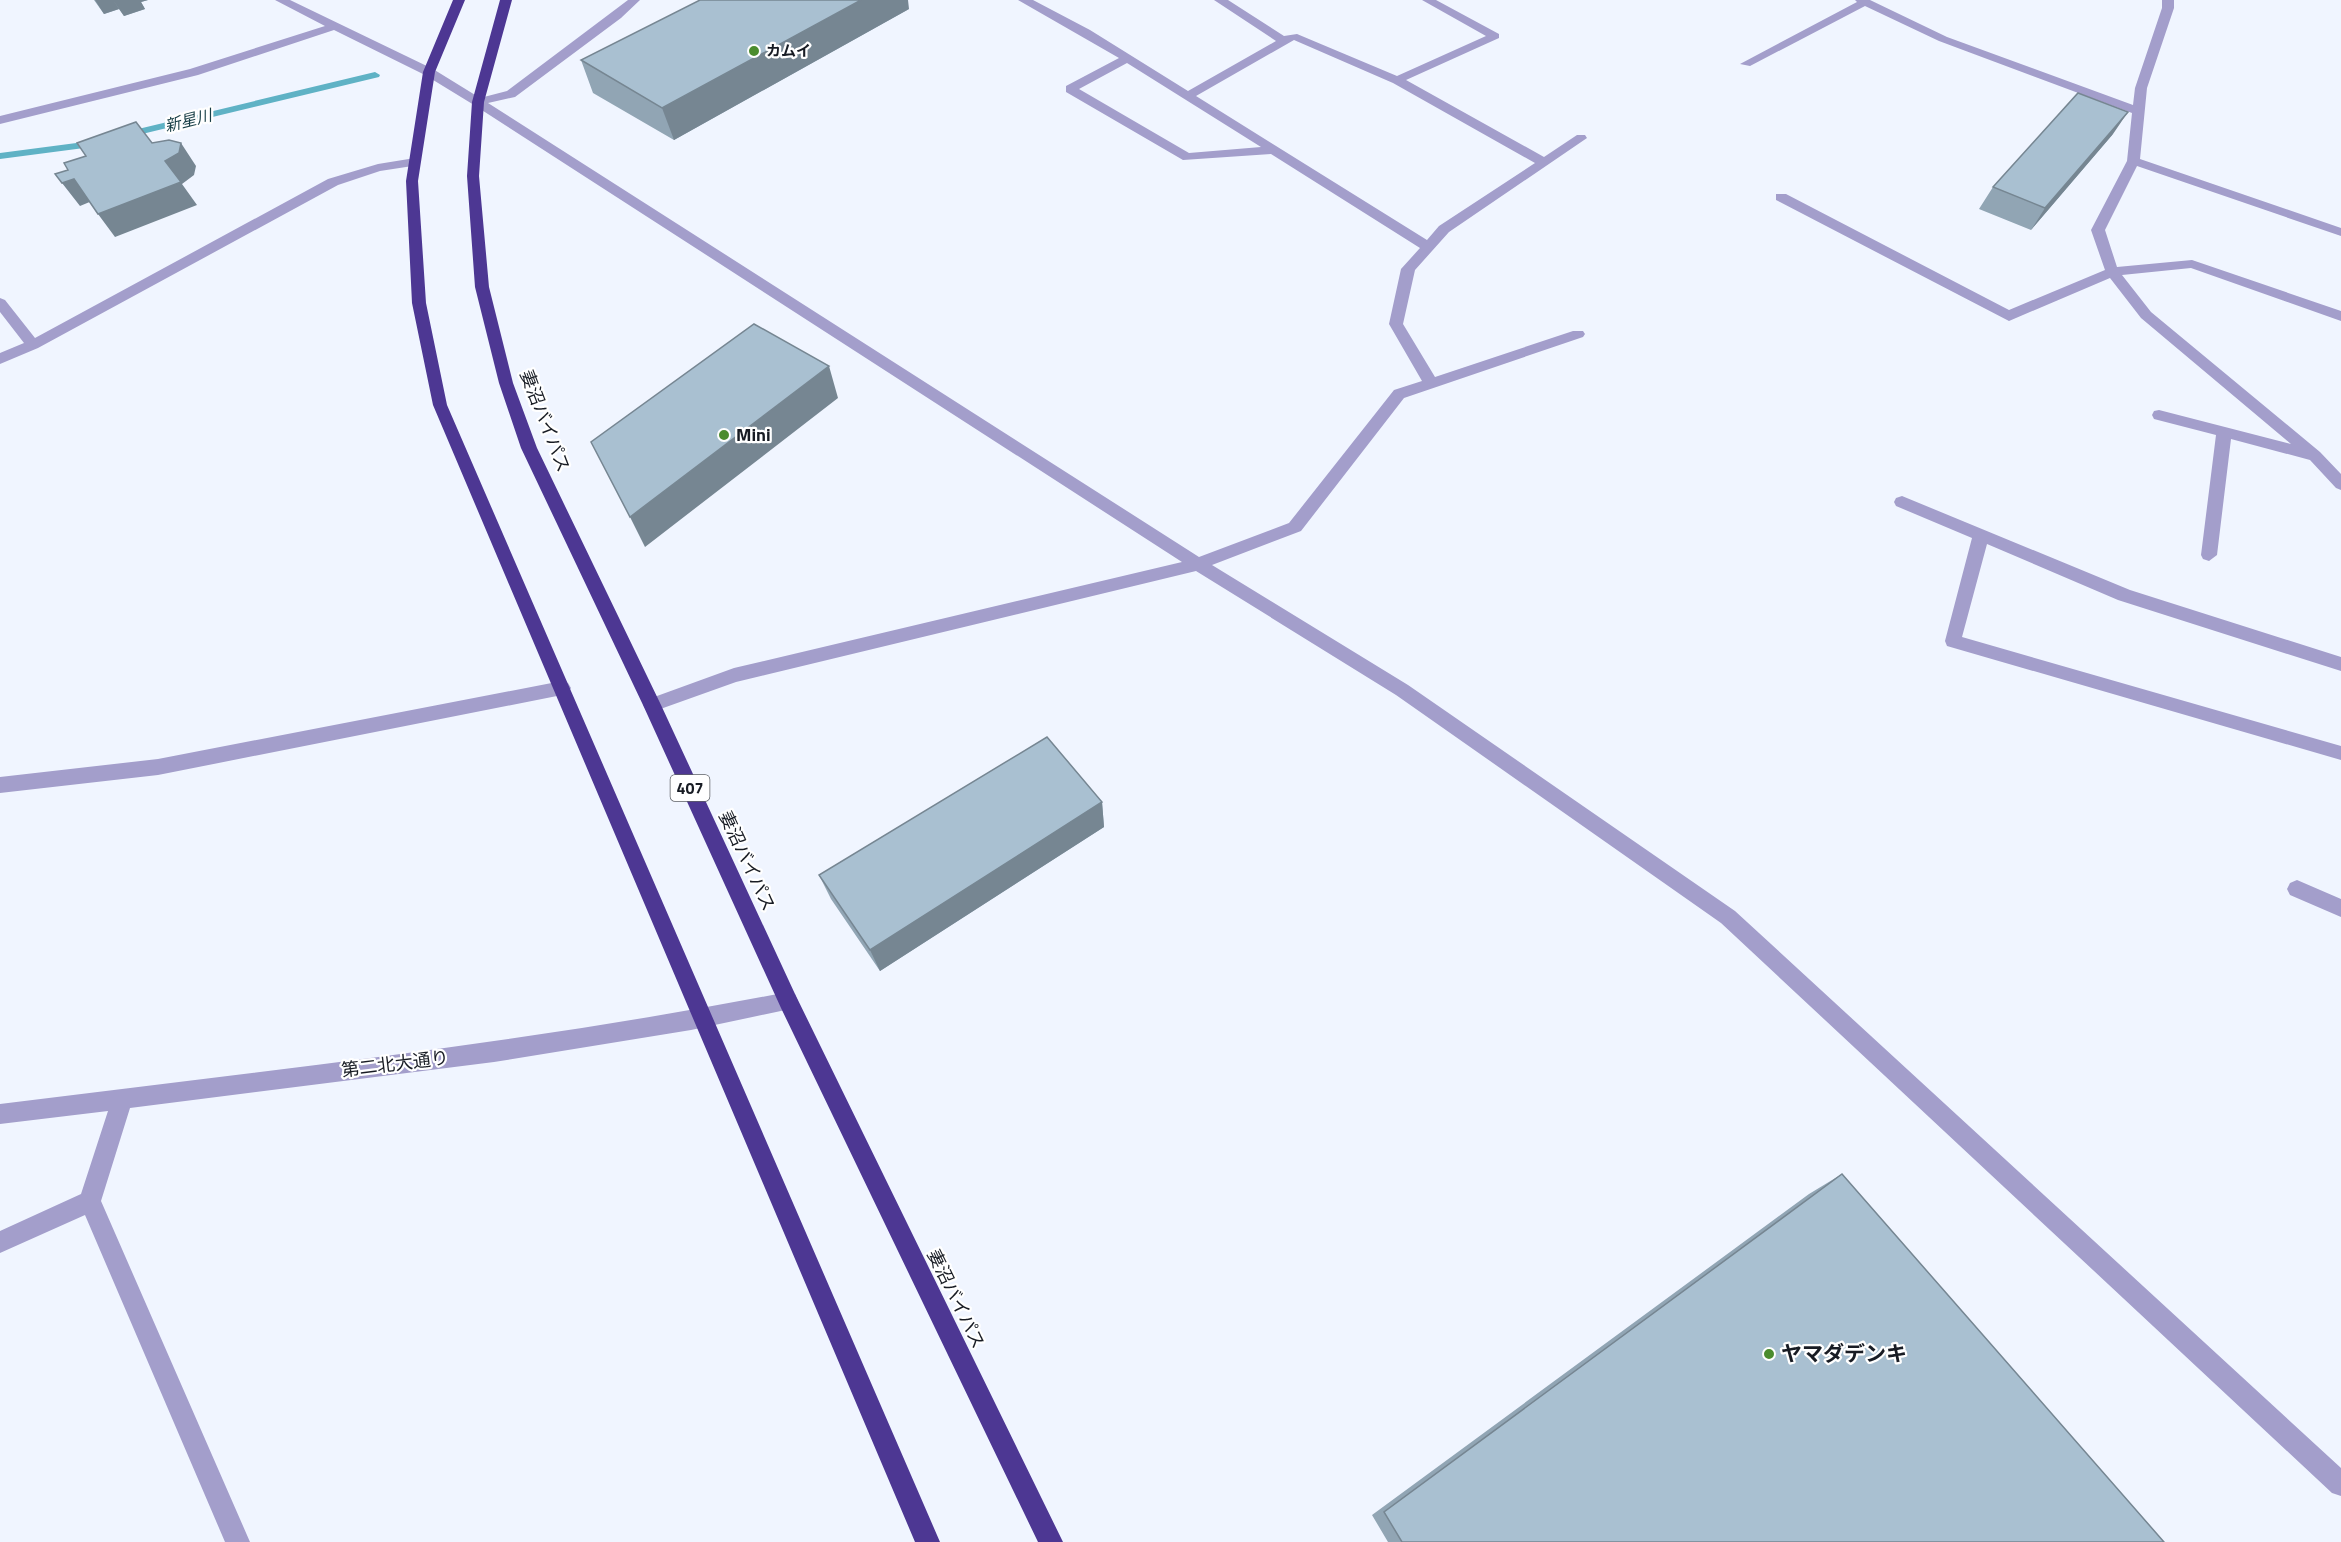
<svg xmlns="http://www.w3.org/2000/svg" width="2341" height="1542" font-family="'Titillium Web','Noto Sans JP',sans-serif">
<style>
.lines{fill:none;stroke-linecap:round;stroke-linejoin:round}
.stream{fill:#5fb2c5;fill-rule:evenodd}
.minor{fill:#a39ecb;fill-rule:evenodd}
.highway{fill:#4d3793;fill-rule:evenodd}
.wall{fill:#91a5b4}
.shaded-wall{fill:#768692}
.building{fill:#a9c0d1;stroke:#768692;stroke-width:1.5}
.poi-dot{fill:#4b8c2e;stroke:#fff;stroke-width:2}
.labels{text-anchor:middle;stroke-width:4.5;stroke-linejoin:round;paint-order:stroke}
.far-poi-label{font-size:15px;font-weight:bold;fill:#181c24;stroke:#fff;text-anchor:start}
.far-water-label{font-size:16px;font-style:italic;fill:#173e46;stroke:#fff}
.shield{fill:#fff;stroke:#5d6066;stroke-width:1.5}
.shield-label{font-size:16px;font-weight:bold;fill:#181c24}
.street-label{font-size:18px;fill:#181c24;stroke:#fff}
.poi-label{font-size:18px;font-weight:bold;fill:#181c24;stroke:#fff;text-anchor:start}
.near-poi-label{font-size:21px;font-weight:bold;fill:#181c24;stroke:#fff;text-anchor:start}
</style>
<rect width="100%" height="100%" fill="#f0f5ff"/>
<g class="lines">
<path class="stream" d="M375 72 380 75 379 77 84 148 0 159V153L84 142Z"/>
<path class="minor" d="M275 0H290L433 69 480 98 507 91 628 0H640L621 18 515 97 488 103 1199 557 1289 523 1394 390 1422 381 1389 324 1401 269 1420 248 1271 154 1183 160 1066 92V86L1119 58 1018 0H1033L1090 30 1188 91 1276 41 1214 0H1228L1284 36 1297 34 1397 76 1486 36 1422 0H1436L1499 34V38L1406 80 1544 157 1577 135H1585L1587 138 1449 232 1415 270 1403 324 1435 377 1573 331H1583L1585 334 1583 337 1404 398 1301 531 1212 565 1408 685 1735 911 2341 1468V1496L2332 1493 1721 923 1396 695 1196 571 736 682 652 712 646 710 643 705 646 700 734 668 1182 562 474 105 425 75 334 30 198 75 0 124V116L190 69 325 26ZM1294 40 1393 83 1535 163 1439 226 1427 240 1196 96ZM1127 63 1261 147 1189 153 1079 89Z
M1855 0H1870L1947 37 2133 105 2135 88 2162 8V0H2174V8L2147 88 2140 159 2341 228V236L2137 166 2105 230 2117 267 2192 260 2341 311V321L2191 268 2122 275 2151 312 2320 452 2341 474V490L2336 488 2310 460 2231 439 2217 555 2209 561 2203 559 2201 555 2216 435 2154 419 2152 415 2154 411 2159 410 2291 444 2141 318 2110 278 2009 321 1776 200V194H1786L2009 310 2105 270 2091 230 2127 161 2132 113 1939 41 1865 6 1750 66 1740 64 1857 2Z
M415 158 419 159V165L380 171 338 185 38 348 0 364V353L24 343 0 312V298L5 300 35 338 328 179 378 164Z
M1902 496 2130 590 2341 657V671L2118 600 1987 544 1962 637 2341 746V760L1947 646 1945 641 1972 538 1896 506 1894 502 1896 498Z
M562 681 568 683 571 688 568 693 562 695 158 775 0 793V777L158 759Z
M2297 880 2341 899V917L2290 895 2287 889 2290 883Z
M788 992 795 994 798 1001 795 1008 691 1030 494 1062 130 1108 101 1201 250 1542H225L85 1215 0 1253V1231L81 1194 108 1111 0 1124V1104C264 1071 527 1043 788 992Z"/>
<path class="highway" d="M453 0H465L435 72 418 181 426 303 447 405 940 1542H915L433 405 412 303 406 181 423 72Z
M500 0H512L484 102 479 176 489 287 513 383 537 448 661 705 795 994 1063 1542H1038L781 1008 643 705 521 448 499 383 475 287 467 176 472 102Z"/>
</g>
<path class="wall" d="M94 0H148L141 2 145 9 124 16 119 9 104 14Z
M909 9 674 140 593 93 581 60Z
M2113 134 2031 230 1979 209 1993 187Z
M1102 802 1104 827 880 971 831 899 819 875Z
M1842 1174 2164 1542H1388L1372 1515 1809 1194Z"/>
<path class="shaded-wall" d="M95 0H113L119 9 104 14Z
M113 0H148L141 2 145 9 124 16Z
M861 0H908L909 9 674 140 662 108Z
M2128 112 2113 134 2031 230 2045 208Z
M181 143 196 166 194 175 182 184 197 205 115 237 98 214Z
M74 179 92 201 80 206 62 183Z
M829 366 838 398 645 547 630 517Z
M1102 802 1104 827 880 971 870 950Z"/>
<path class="building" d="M700 0H861L662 108 581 60Z
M2078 93 2128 112 2045 208 1993 187Z
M136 122 152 143 169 140 181 143 179 153 165 161 181 182 98 214 74 179 62 183 55 174 68 170 64 163 86 156 77 143Z
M754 324 829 366 630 517 591 442Z
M1047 737 1102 802 870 950 819 875Z
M1842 1174 2164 1542H1402L1384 1512Z"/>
<g class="poi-dot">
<circle cx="754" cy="51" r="6"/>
<circle cx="724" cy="435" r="6"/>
<circle cx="1769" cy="1354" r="6"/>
</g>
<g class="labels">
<g class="far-poi-label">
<text x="766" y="56">カムイ</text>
</g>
<g class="far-water-label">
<text transform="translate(188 120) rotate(-14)" y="6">新星川</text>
</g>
<rect class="shield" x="670.5" y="775" width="39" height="26" rx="4.5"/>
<g class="shield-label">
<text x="690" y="794">407</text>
</g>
<g class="street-label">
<text transform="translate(545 421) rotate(69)" y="6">妻沼バイパス</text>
<text transform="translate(747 861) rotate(65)" y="6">妻沼バイパス</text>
<text transform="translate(395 1064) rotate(-7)" y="6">第二北大通り</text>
<text transform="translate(956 1299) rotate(64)" y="6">妻沼バイパス</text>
</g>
<g class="poi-label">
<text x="736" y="441">Mini</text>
</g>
<g class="near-poi-label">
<text x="1781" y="1361">ヤマダデンキ</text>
</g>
</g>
</svg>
